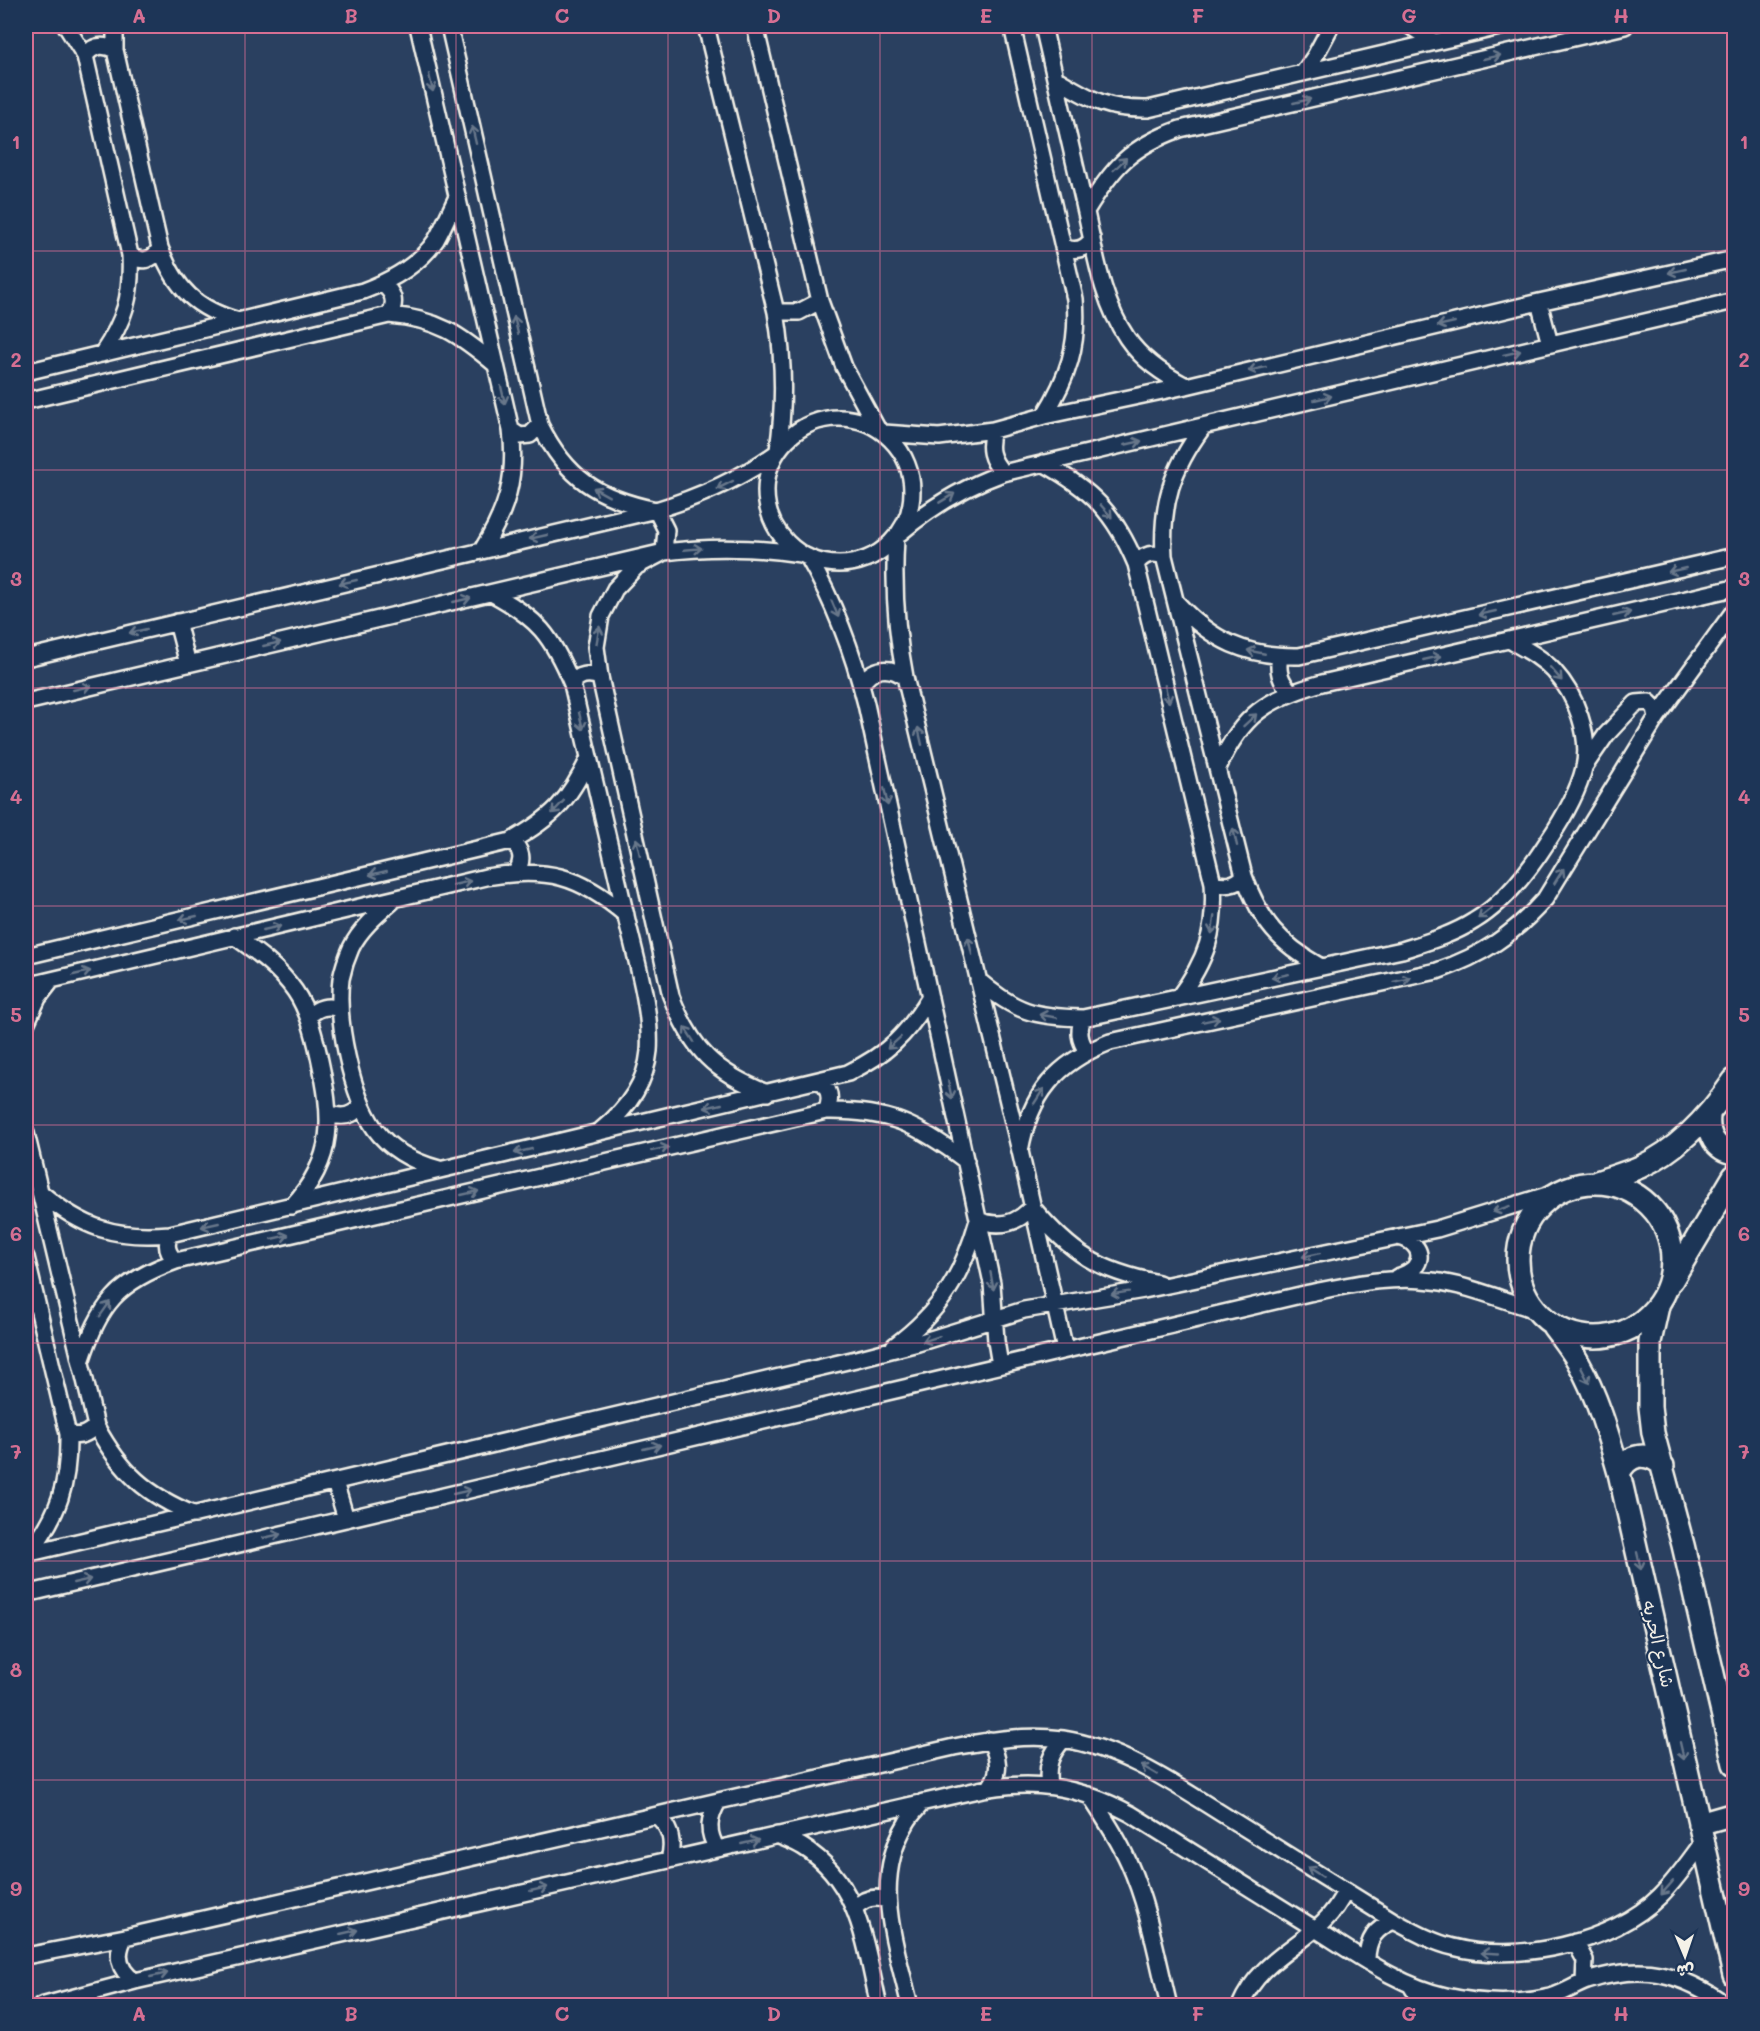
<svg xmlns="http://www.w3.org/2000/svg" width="1760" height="2031" font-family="Mali,'Playpen Sans Arabic',sans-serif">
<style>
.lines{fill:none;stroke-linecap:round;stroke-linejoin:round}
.street-casing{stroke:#f4f1e8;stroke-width:20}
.secondary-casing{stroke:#f4f1e8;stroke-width:26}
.street{stroke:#1d3557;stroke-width:15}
.secondary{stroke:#1d3557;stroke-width:21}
.oneway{stroke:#68778a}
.grid{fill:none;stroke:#d66f93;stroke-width:1.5;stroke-opacity:0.55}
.labels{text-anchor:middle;stroke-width:4.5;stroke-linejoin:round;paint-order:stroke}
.street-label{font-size:18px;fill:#f4f1e8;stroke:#1d3557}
.neatline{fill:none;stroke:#d66f93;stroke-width:2}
.grid-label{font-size:20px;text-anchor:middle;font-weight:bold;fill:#d66f93}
</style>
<rect width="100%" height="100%" fill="#2a4060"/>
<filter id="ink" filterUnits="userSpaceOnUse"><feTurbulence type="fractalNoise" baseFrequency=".0167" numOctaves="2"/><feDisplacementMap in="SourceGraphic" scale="12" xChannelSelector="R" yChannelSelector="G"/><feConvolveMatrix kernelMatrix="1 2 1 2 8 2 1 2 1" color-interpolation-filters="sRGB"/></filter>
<g filter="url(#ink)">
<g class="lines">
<g class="street-casing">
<path id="street" d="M66 26 85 56 130 255C132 296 125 320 102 354
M115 26V50L160 248C176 289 196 309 239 321
M418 26 511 430C517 477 507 510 482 550
M449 26 540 425C567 479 598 498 656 510L666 530 664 552 637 566 615 589 601 616 596 647 600 677 671 996C692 1050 714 1072 767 1093
M706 26 776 312C784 359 785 403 778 450
M755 26 820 301 844 367 877 428
M1012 26 1075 299C1079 346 1068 377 1044 416
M1043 26C1057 86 1071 147 1085 208 1095 251 1101 300 1127 338 1142 360 1163 374 1186 386
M1410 26 1434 42
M85 56C93 45 103 44 115 50
M1303 73 1315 56 1331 26
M1055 78C1090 99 1106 110 1148 109L1504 26
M1086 211C1113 167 1130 147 1180 129L1625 26
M1063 247C1075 252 1086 250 1092 238
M130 255C141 263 153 261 160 248
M382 284C394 292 397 303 389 315
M1539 302 1550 344
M776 312H799L820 301
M26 372 363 291C390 281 419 265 436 240 444 226 450 211 457 197
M26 401 389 315C438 319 459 334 496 365
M766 491a73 73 0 1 1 146 0a73 73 0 1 1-146 0Z
M1203 427C1172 469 1161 503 1164 556L1244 876C1261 922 1279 943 1321 967
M511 430 520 436 530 435 540 425
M993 430C988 448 990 459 1003 473
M884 433 939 437 993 430 1044 416 1186 386 1539 302 1734 259
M1043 463C1092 490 1114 512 1136 564L1213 883C1216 931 1207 960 1178 998
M900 533C932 506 964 487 1003 473L1734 301
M896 538C893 586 896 631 905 677L1020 1151 1065 1350
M808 557C835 604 853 652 866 704L992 1283 996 1341 1000 1365
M1136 564C1144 554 1152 552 1164 556
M491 593C538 618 552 636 572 684 590 762 608 839 626 916 635 956 652 1010 649 1051 646 1084 626 1110 601 1130
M1177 603C1212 641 1247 657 1299 656L1734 556
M177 622 188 664
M1280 656C1277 671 1280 681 1291 692
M26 658 656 510C700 497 738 480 775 454
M572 684C578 674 589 673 600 677
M861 685C872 667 889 665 905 677
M26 702 664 552C711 546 755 547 801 554
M1584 767 1606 735 1636 703 1649 702 1655 708 1657 717
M1218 768C1242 714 1267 699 1322 683L1734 588
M511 841C522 849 524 861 516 872
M1213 883C1225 886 1235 886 1244 876
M393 901C378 914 360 929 351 948 347 957 343 969 341 979 336 1020 351 1095 375 1129 391 1151 414 1162 439 1169
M234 936C257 952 279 968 295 991 308 1010 314 1034 319 1056 332 1117 337 1157 292 1206
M26 956 511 841C552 818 569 801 589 758
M978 980C1015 1012 1035 1017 1083 1018L1402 950C1427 942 1452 935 1474 921 1504 903 1529 871 1548 841 1562 820 1578 793 1584 768 1591 735 1576 695 1554 671 1541 657 1525 649 1509 640
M26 986 486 877C547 867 579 875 626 915
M308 1017C318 1007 327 1005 340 1009
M1083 1018C1078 1031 1079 1040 1087 1051
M26 1024 38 998 52 980
M820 1081C830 1089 832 1099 826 1111
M329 1113C342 1119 353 1116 362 1105
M26 1133 96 1426C121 1472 146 1495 195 1515
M1020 1151C1030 1094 1056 1063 1110 1042L1437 971C1483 955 1513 935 1545 899L1657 717 1734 611
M41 1193C83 1228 115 1239 170 1234L848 1073C888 1053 906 1036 930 997
M170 1234C165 1245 167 1253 176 1261
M26 1257 68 1434C69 1484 59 1515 28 1554
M1397 1277C1403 1275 1410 1272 1414 1268 1427 1254 1413 1239 1398 1237
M894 1346C941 1311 962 1276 978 1220 1000 1228 1017 1224 1032 1207 1072 1254 1098 1271 1159 1283
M81 1362C100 1304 117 1282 176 1261L826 1111C888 1110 917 1124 966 1161
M68 1434C80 1438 87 1434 96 1426
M335 1482 346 1519
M26 1554 856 1359 918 1343 1024 1310 1144 1290 1437 1229 1557 1192
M26 1594 1309 1293C1350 1285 1391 1275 1433 1281 1468 1285 1502 1300 1536 1310
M990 1740C998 1757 1002 1771 990 1787
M1049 1786C1046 1766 1050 1754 1064 1739
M1089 1795C1104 1817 1118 1838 1129 1863 1149 1908 1157 1958 1169 2006
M657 1816C671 1828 674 1842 669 1860
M777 1835C786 1839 795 1842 803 1847 860 1882 865 1946 879 2006
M717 1849C707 1832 708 1819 718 1802
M855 1908C864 1898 874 1896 887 1900
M125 1937C115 1954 118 1970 135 1981
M1575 1942 1585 1960 1584 1982
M26 1956 125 1937 954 1747C991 1740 1026 1734 1063 1739 1127 1749 1181 1789 1235 1822 1288 1855 1341 1888 1394 1921 1413 1931 1432 1942 1453 1947 1517 1964 1613 1943 1660 1896 1676 1880 1690 1860 1703 1842
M1367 1960C1367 1940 1375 1928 1394 1921
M1410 1984 1424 2006
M41 2006 135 1981 969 1792C1030 1778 1077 1785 1131 1814 1191 1851 1250 1888 1309 1925 1352 1951 1396 1985 1446 1996 1478 2003 1512 2005 1545 1998 1560 1996 1573 1986 1587 1981 1642 1963 1681 1972 1728 2006
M910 2006C896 1945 871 1882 906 1824 910 1816 917 1809 923 1802
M1240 2006C1264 1949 1323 1942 1345 1891"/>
</g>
<g class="secondary-casing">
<path id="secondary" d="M1709 1116C1707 1134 1715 1150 1734 1153
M1597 1182C1611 1177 1626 1173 1640 1167 1680 1149 1710 1115 1734 1080
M1518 1260a77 77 0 1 1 154 0a77 77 0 1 1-154 0Z
M1672 1280 1734 1176
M1658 1306 1650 1342V1407L1653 1433 1683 1545 1734 1764
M1553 1326C1561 1337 1570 1348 1577 1360 1597 1395 1608 1434 1619 1473L1734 1975
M1619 1473C1629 1453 1648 1451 1663 1466
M1699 1824 1734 1814"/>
</g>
<use href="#street" class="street"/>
<use href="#secondary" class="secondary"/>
</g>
<defs><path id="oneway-shaft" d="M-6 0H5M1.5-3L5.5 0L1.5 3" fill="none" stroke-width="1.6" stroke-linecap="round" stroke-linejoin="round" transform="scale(1.5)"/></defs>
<g class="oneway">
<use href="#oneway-shaft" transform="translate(1492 57) rotate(-13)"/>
<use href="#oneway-shaft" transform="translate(431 83) rotate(77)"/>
<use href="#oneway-shaft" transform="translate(1302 101) rotate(-13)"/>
<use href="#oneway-shaft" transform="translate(474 135) rotate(-103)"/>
<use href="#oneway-shaft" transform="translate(1120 164) rotate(-44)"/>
<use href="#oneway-shaft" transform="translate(1677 271) rotate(167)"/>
<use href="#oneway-shaft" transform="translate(1446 324) rotate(167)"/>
<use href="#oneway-shaft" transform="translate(516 325) rotate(-103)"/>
<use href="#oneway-shaft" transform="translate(1512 353) rotate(-13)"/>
<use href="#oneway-shaft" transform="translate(1257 369) rotate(167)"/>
<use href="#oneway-shaft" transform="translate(503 395) rotate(77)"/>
<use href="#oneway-shaft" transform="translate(1323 398) rotate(-13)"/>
<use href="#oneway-shaft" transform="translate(1133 443) rotate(-13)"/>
<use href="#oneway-shaft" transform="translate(725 485) rotate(153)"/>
<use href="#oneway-shaft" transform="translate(601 492) rotate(-151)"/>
<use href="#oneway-shaft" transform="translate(947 498) rotate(-31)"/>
<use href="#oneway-shaft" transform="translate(1106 511) rotate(49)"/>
<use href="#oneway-shaft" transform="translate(538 537) rotate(167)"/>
<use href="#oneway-shaft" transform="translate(693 549) rotate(-5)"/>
<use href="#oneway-shaft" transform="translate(1677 570) rotate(167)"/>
<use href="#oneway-shaft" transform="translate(348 582) rotate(167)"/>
<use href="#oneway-shaft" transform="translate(462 600) rotate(-13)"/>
<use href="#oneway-shaft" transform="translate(835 609) rotate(67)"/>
<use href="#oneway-shaft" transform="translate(1487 613) rotate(167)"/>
<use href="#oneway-shaft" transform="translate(1622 614) rotate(-13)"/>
<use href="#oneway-shaft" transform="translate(138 631) rotate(167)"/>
<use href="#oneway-shaft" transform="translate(598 635) rotate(-80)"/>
<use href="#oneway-shaft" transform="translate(272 644) rotate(-13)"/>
<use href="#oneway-shaft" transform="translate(1256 652) rotate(-169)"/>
<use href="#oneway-shaft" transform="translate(1432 658) rotate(-13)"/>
<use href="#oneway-shaft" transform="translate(1556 674) rotate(49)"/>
<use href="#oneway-shaft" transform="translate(82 688) rotate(-13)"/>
<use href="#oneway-shaft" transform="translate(1167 694) rotate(76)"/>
<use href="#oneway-shaft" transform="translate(1250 720) rotate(-43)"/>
<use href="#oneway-shaft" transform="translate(581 721) rotate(77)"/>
<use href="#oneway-shaft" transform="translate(920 736) rotate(-103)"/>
<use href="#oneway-shaft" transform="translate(886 797) rotate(78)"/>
<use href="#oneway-shaft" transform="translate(558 807) rotate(133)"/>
<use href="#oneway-shaft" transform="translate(1235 837) rotate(-103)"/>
<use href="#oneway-shaft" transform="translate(638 847) rotate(-103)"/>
<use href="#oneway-shaft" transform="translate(378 873) rotate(167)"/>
<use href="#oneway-shaft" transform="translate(1559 876) rotate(-58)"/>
<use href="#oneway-shaft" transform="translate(462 883) rotate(-13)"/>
<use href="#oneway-shaft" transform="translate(1485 913) rotate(142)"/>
<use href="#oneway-shaft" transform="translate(188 918) rotate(167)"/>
<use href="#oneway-shaft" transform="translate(1213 925) rotate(98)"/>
<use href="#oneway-shaft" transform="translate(272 928) rotate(-13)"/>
<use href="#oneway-shaft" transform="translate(970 946) rotate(-103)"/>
<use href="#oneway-shaft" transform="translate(82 973) rotate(-13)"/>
<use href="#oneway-shaft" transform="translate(1280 976) rotate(168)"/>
<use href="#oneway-shaft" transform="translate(1402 980) rotate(-12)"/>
<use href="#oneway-shaft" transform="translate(1048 1016) rotate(-170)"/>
<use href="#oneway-shaft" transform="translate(1211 1020) rotate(-12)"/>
<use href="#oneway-shaft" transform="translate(689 1034) rotate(-123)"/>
<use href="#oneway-shaft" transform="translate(894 1043) rotate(138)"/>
<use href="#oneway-shaft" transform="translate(950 1090) rotate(78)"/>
<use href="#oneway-shaft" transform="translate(1039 1096) rotate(-57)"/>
<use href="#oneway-shaft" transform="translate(713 1106) rotate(167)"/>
<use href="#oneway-shaft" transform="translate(660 1149) rotate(-13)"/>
<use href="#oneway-shaft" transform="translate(523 1151) rotate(167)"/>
<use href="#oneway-shaft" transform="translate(470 1193) rotate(-13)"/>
<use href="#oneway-shaft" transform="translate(1501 1209) rotate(161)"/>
<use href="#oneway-shaft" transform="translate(210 1225) rotate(167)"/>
<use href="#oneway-shaft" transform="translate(280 1237) rotate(-13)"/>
<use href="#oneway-shaft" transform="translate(1311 1255) rotate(168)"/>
<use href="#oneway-shaft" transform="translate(992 1281) rotate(80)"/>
<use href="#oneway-shaft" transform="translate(1120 1293) rotate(171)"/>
<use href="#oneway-shaft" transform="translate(105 1309) rotate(-55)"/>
<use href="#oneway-shaft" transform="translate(931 1339) rotate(162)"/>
<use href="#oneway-shaft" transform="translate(1585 1375) rotate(63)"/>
<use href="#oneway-shaft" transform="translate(652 1447) rotate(-13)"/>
<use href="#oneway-shaft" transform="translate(462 1492) rotate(-13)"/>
<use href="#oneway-shaft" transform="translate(272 1536) rotate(-13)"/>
<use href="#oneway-shaft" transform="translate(1639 1561) rotate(77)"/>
<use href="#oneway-shaft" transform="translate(82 1581) rotate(-13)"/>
<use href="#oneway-shaft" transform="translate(1682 1751) rotate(77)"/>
<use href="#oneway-shaft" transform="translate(1149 1770) rotate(-150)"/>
<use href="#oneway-shaft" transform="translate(750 1842) rotate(-13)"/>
<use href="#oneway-shaft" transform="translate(1315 1872) rotate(-148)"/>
<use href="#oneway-shaft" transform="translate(1667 1888) rotate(131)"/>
<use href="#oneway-shaft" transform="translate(539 1889) rotate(-13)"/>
<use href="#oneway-shaft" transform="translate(349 1932) rotate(-13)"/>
<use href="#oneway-shaft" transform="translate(1490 1953) rotate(-177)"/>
<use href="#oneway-shaft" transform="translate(159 1975) rotate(-13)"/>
</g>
</g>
<path class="grid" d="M245 26V2006M456 26V2006M668 26V2006M880 26V2006M1092 26V2006M1304 26V2006M1515 26V2006M26 251H1734M26 470H1734M26 688H1734M26 906H1734M26 1125H1734M26 1343H1734M26 1561H1734M26 1780H1734"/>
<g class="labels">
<g class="street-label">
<text transform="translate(1658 1644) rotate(77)" y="6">شارع الحريه</text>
</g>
</g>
<rect width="1760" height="2031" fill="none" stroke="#1d3557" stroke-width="66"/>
<g transform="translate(1685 1956) rotate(178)" stroke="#1d3557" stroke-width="4.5" paint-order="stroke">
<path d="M0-4.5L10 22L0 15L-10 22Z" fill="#f4f1e8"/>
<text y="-9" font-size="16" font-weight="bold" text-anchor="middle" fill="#f4f1e8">ش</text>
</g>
<rect x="33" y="33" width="1694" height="1965" class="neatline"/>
<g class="grid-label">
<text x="139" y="23">A</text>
<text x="351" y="23">B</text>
<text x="562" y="23">C</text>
<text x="774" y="23">D</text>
<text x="986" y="23">E</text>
<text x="1198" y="23">F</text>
<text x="1409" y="23">G</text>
<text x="1621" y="23">H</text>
<text x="16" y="149">1</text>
<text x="1744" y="149">1</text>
<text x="16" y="367">2</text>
<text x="1744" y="367">2</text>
<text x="16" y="586">3</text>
<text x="1744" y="586">3</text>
<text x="16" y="804">4</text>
<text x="1744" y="804">4</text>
<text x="16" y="1022">5</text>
<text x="1744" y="1022">5</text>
<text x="16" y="1241">6</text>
<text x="1744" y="1241">6</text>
<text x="16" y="1459">7</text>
<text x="1744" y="1459">7</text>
<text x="16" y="1677">8</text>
<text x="1744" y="1677">8</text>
<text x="16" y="1896">9</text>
<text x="1744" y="1896">9</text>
<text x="139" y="2021">A</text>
<text x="351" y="2021">B</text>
<text x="562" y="2021">C</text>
<text x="774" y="2021">D</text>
<text x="986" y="2021">E</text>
<text x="1198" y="2021">F</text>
<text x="1409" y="2021">G</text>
<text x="1621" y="2021">H</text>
</g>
</svg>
